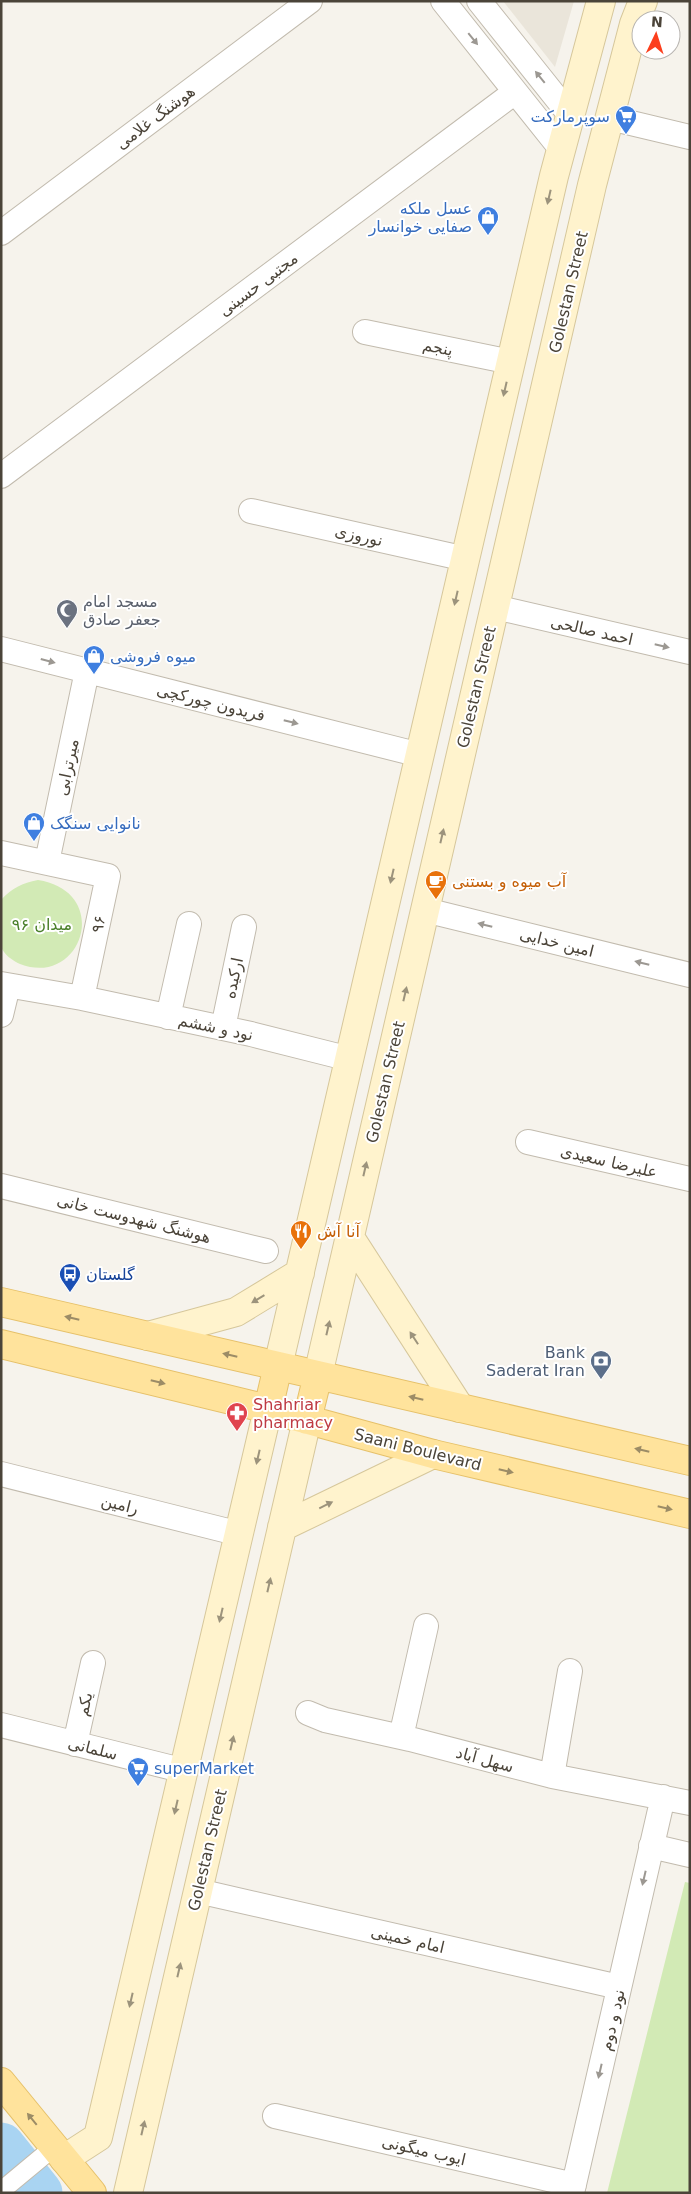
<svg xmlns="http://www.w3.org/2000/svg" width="691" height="2194" font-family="'DejaVu Sans',Cairo,sans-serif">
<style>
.residential{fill:#eae5da}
.green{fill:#d2eab5}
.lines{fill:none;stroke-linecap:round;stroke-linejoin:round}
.river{stroke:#a9d4f2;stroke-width:49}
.pedestrian-casing{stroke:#c2bbae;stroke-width:20}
.minor-casing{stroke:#c2bbae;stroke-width:26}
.secondary-casing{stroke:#d6c79b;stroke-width:30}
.primary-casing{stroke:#e6c16a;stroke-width:30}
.pedestrian{stroke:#fff;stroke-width:18}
.minor{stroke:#fff;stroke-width:24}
.secondary{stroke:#fff3cd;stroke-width:28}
.primary{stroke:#ffe39c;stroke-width:28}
.oneway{fill:#9c9892}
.oneway2{fill:#9c937c}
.oneway3{fill:#9c8c66}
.labels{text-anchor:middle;stroke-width:4;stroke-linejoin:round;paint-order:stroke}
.shop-label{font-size:16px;fill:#366cbe;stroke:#fff;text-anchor:start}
.street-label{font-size:16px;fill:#4b4439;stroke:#fff}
.worship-label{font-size:16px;fill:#5b616d;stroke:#fff;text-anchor:start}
.food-label{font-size:16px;fill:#c56008;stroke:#fff;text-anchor:start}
.park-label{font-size:16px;fill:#4a7f2a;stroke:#fff}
.transit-label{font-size:16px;fill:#164399;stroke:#fff;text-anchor:start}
.service-label{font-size:16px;fill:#4e5e75;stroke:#fff;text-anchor:end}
.health-label{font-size:16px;fill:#be3a42;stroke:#fff;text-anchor:start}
</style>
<rect width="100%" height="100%" fill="#f6f3ec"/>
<path class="residential" d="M503 1H574L555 67Z"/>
<path class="green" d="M38 880C113 892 82 988 20 964 13 961 3 954 1 946 0 932 1 915 1 900 12 888 22 883 38 880Z
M685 1882 690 1883V2193H607Z"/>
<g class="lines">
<path class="river" d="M1 2147 38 2193"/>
<g class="pedestrian-casing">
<path id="pedestrian" d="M1 2191 54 2147"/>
</g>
<g class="minor-casing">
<path id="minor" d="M443 1 561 149
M479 1 570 115
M610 118 690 137
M1 233 310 1
M365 332 511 362
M1 476 515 92
M251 511 466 559
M495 607 690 652
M1 649 420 755
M1 853 108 876 82 998 1 984
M47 862 87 671
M425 910 690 975
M82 998 251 1034 350 1059
M1 1015 8 986
M168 1017 189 924
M223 1028 244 927
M528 1142 690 1179
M1 1186 266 1251
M1 1474 240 1534
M308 1713 325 1720 410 1739 552 1776 690 1803
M1 1725 185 1771
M401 1737 426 1626
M75 1744 93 1663
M552 1776 570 1671
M651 1846 690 1855
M198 1891 619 1987
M275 2116 574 2185
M572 2193 663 1797"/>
</g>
<g class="secondary-casing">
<path id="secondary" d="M349 1236 460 1408
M148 1336 236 1312 300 1273
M278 1366 554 176 601 1
M318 1375 592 185 634 24 643 1
M282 1527 433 1454
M64 2159 98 2137 268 1409
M128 2193 307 1420"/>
</g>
<g class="primary-casing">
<path id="primary" d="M1 1302 690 1461
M1 1344 268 1409 433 1454 690 1514
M268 1409 278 1366
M307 1420 318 1375
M1 2082 92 2193"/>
</g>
<use href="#pedestrian" class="pedestrian"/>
<use href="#minor" class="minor"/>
<use href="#secondary" class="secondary"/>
<use href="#primary" class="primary"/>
</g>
<defs><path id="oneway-solid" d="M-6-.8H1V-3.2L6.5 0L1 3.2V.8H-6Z" transform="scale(1.25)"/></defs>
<g class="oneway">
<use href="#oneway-solid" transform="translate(473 39) rotate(51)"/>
<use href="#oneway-solid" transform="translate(540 77) rotate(-129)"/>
<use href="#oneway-solid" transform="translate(662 646) rotate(13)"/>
<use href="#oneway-solid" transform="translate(48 661) rotate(15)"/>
<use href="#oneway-solid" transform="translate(291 722) rotate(14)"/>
<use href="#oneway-solid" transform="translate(485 925) rotate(-166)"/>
<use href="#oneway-solid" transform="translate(642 963) rotate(-166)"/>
<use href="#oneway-solid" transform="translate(644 1878) rotate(103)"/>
<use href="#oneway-solid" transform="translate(600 2071) rotate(103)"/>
</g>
<g class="oneway2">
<use href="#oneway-solid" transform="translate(549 197) rotate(103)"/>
<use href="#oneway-solid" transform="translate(505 389) rotate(103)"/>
<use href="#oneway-solid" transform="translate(456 598) rotate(103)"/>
<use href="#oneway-solid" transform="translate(442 836) rotate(-77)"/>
<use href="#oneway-solid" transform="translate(392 876) rotate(103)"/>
<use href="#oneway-solid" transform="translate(405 994) rotate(-77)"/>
<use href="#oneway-solid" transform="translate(365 1169) rotate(-77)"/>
<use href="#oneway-solid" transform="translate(258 1299) rotate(149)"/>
<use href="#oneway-solid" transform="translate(328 1328) rotate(-77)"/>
<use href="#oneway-solid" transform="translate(414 1338) rotate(-123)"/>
<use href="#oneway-solid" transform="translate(258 1457) rotate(103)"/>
<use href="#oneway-solid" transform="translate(326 1505) rotate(-26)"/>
<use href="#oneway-solid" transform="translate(269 1585) rotate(-77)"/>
<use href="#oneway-solid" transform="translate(221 1615) rotate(103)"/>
<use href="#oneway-solid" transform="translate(232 1743) rotate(-77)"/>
<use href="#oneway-solid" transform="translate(176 1807) rotate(103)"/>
<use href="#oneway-solid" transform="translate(179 1970) rotate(-77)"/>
<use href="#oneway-solid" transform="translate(131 2000) rotate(103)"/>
<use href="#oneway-solid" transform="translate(143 2128) rotate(-77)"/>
</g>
<g class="oneway3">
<use href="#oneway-solid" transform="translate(72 1318) rotate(-167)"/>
<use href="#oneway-solid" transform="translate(230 1355) rotate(-167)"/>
<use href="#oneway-solid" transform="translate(158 1382) rotate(14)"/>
<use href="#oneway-solid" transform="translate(416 1398) rotate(-167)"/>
<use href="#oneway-solid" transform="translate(642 1450) rotate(-167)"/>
<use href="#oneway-solid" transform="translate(506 1471) rotate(13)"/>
<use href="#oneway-solid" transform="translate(665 1508) rotate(13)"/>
<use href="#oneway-solid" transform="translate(32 2119) rotate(-129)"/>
</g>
<defs>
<g id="supermarket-pin" transform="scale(1.125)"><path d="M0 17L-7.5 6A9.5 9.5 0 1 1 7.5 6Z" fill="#3f7fe0" stroke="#fff"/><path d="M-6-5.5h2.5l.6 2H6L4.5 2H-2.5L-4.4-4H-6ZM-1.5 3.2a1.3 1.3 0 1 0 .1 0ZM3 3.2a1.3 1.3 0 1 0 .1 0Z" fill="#fff"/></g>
<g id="shop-pin" transform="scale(1.125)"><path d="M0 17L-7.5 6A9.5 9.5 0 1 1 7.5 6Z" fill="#3f7fe0" stroke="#fff"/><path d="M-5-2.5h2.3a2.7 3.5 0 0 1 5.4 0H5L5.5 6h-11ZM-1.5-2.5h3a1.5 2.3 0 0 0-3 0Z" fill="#fff"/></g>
<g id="mosque-pin" transform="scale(1.125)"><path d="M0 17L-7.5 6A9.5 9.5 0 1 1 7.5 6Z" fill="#6b7280" stroke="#fff"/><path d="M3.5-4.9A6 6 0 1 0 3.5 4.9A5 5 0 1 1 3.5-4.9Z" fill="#fff"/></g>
<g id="cafe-pin" transform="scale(1.125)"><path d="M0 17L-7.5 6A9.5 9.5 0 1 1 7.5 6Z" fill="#e8710a" stroke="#fff"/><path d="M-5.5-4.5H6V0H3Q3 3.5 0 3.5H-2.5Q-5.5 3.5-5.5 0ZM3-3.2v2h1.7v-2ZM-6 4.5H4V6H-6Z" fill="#fff"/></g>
<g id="restaurant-pin" transform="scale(1.125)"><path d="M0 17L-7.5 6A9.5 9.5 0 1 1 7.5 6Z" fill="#e8710a" stroke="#fff"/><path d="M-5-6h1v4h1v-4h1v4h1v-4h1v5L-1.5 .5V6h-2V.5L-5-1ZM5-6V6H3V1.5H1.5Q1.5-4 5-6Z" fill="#fff"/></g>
<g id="bus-pin" transform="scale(1.125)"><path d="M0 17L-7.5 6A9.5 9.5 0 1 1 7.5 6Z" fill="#1a4fb4" stroke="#fff"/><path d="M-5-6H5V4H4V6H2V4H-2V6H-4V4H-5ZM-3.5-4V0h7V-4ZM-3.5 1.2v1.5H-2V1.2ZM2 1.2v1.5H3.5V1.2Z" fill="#fff"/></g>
<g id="bank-pin" transform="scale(1.125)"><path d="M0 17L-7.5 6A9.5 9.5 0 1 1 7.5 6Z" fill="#5c6f8a" stroke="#fff"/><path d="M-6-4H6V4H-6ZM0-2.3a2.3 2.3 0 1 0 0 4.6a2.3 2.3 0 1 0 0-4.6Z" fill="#fff"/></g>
<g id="pharmacy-pin" transform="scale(1.125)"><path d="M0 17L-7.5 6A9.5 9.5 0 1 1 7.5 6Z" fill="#e0444e" stroke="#fff"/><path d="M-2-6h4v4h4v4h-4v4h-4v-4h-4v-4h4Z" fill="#fff"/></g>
</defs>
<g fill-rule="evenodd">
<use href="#supermarket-pin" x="626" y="116"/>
<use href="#shop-pin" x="488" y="217"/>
<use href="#mosque-pin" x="67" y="610"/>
<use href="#shop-pin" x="94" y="656"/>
<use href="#shop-pin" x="34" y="823"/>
<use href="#cafe-pin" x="436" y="881"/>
<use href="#restaurant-pin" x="301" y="1231"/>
<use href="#bus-pin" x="70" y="1274"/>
<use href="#bank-pin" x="601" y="1361"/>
<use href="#pharmacy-pin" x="237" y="1413"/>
<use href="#supermarket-pin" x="138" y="1768"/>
</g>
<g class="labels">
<g class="shop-label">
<text x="610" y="122" text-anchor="end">سوپرمارکت</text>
<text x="472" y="214" text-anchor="end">عسل ملکه<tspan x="472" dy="18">صفایی خوانسار</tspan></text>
<text x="110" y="662">میوه فروشی</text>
<text x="50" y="829">نانوایی سنگک</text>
<text x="154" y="1774">superMarket</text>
</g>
<g class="street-label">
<text transform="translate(155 117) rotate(-37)" y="6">هوشنگ غلامی</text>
<text transform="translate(258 284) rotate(-37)" y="6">مجتبی حسینی</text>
<text transform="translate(568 292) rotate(-77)" y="6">Golestan Street</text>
<text transform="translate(438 347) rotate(12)" y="6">پنجم</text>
<text transform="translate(359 535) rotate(13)" y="6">نوروزی</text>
<text transform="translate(592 630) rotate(13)" y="6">احمد صالحی</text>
<text transform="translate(476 687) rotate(-77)" y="6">Golestan Street</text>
<text transform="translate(211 702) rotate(14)" y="6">فریدون چورکچی</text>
<text transform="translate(67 767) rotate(-78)" y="6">میرترابی</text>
<text transform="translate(98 924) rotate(-78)" y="6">۹۶</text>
<text transform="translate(557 942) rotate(14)" y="6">امین خدایی</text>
<text transform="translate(233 978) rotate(-78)" y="6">ارکیده</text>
<text transform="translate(216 1027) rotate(12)" y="6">نود و ششم</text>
<text transform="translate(385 1082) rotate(-77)" y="6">Golestan Street</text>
<text transform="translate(609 1161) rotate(13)" y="6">علیرضا سعیدی</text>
<text transform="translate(134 1218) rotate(14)" y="6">هوشنگ شهدوست خانی</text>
<text transform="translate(418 1449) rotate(14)" y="6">Saani Boulevard</text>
<text transform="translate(120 1504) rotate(14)" y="6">رامین</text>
<text transform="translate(84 1704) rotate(-77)" y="6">یکم</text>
<text transform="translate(93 1748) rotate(14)" y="6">سلمانی</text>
<text transform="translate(485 1759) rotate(15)" y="6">سهل آباد</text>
<text transform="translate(207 1850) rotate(-77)" y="6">Golestan Street</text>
<text transform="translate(408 1939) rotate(13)" y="6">امام خمینی</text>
<text transform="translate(612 2020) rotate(-77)" y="6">نود و دوم</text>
<text transform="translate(424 2150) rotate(13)" y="6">ایوب میگونی</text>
</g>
<g class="worship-label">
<text x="83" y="607">مسجد امام<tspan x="83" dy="18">جعفر صادق</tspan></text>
</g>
<g class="food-label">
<text x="452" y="887">آب میوه و بستنی</text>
<text x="317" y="1237">آنا آش</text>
</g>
<g class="park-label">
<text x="42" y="930">میدان ۹۶</text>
</g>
<g class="transit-label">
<text x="86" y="1280">گلستان</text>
</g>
<g class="service-label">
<text x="585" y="1358">Bank<tspan x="585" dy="18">Saderat Iran</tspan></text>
</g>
<g class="health-label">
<text x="253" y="1410">Shahriar<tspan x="253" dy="18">pharmacy</tspan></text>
</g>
</g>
<rect width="691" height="2194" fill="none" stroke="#4b4439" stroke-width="5"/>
<g transform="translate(656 35) rotate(4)"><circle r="24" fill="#ffffff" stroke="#b7b4b0"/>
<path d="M0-4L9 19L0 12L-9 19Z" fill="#fc3f1d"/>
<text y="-8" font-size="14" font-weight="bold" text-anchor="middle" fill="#4b4439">N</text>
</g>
</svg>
